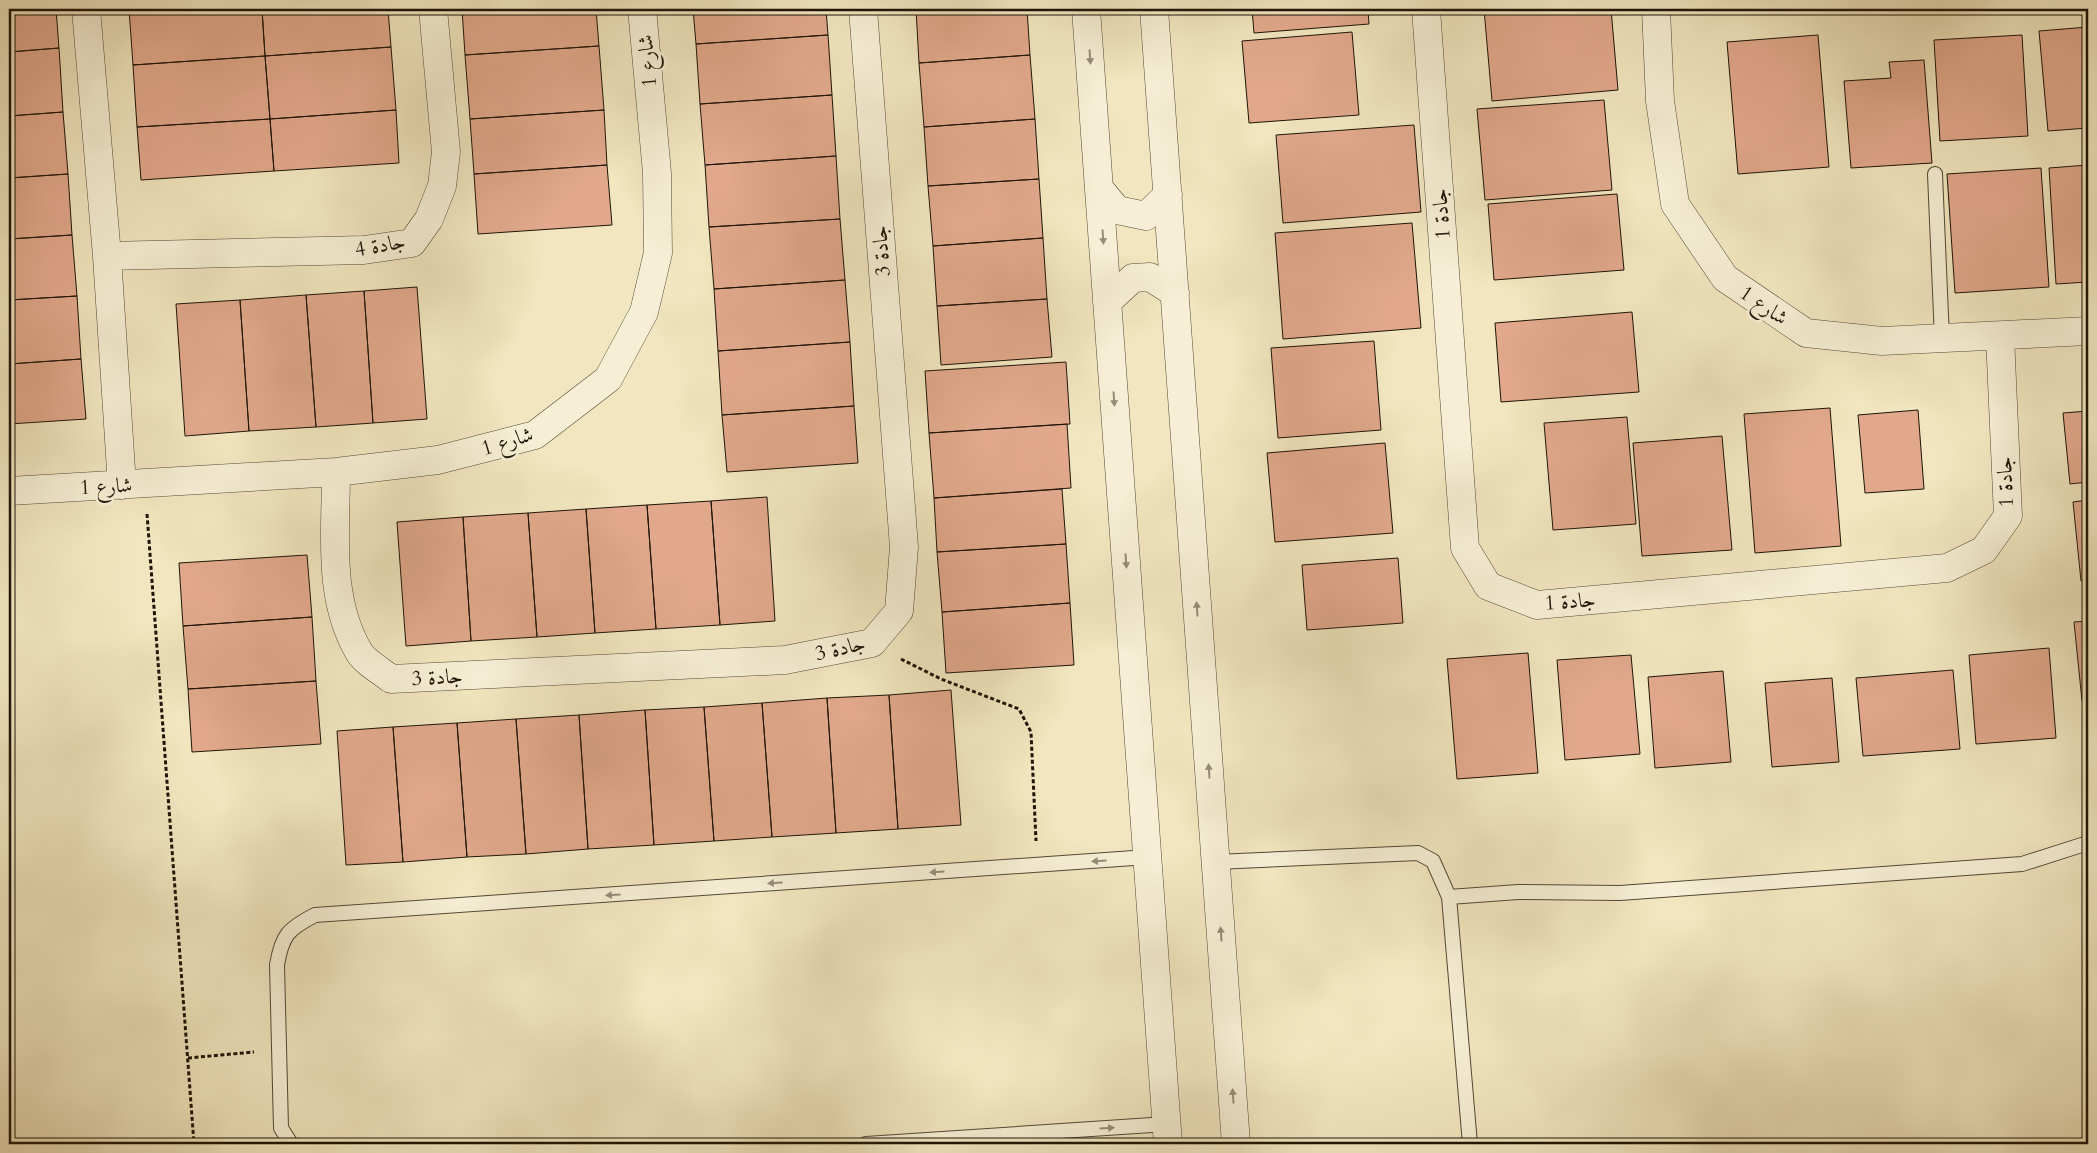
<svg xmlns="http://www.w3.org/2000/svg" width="2097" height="1153" font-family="Cardo,Amiri,serif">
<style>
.building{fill:#e1a88b;stroke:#1e1408}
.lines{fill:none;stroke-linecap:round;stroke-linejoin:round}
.service-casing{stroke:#534836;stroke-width:16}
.minor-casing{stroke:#534836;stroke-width:29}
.tertiary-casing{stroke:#534836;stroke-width:29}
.path{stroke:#1e1408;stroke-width:3;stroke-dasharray:4 2.5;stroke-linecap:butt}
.service{stroke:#f6efd5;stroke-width:14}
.minor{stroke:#f6efd5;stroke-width:28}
.tertiary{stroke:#f6efd5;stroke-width:28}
.oneway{fill:#958c79}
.labels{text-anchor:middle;stroke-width:5;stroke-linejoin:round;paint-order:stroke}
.street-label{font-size:21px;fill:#1e1408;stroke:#f6efd5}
</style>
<rect width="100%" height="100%" fill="#f1e6bf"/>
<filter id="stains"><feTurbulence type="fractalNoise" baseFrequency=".004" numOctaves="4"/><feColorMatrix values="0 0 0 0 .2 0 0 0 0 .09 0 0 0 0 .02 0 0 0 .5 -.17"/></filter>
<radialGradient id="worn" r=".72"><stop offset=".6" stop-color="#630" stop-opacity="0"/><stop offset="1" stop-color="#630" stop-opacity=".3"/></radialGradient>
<path class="building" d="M9 9H56L59 48 9 52Z
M129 9H262L265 56 133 65Z
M262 9H388L391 47 265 56Z
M462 9H596L599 46 465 55Z
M693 9H826L828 35 696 44Z
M916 9H1027L1030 55 919 63Z
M1252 9H1368L1369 24 1254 33Z
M1484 9H1611L1618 90 1492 101Z
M2088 27V128L2048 131 2039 31Z
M1352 32 1359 115 1249 123 1242 41Z
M828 35 832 95 700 104 696 44Z
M1818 35 1829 167 1738 174 1727 42Z
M2022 35 2028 136 1940 141 1934 40Z
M599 46 604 110 470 119 465 55Z
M391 47 396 110 270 119 265 56Z
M59 48 63 112 9 116V52Z
M1030 55 1035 119 924 127 919 63Z
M265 56 270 119 137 127 133 65Z
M1924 60 1932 163 1851 168 1844 81 1891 78 1889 62Z
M832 95 836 156 705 165 700 104Z
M1604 100 1612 190 1485 200 1477 109Z
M396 110 399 163 274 171 270 119Z
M604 110 607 165 474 174 470 119Z
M63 112 68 174 9 178V116Z
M270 119 274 171 141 180 137 127Z
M1035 119 1039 179 928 186 924 127Z
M1414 125 1421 212 1283 223 1276 135Z
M836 156 840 219 709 227 705 165Z
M607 165 612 225 478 234 474 174Z
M2088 165V282L2056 284 2049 168Z
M2041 168 2049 287 1955 293 1947 174Z
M68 174 72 235 9 239V178Z
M1039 179 1043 238 933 246 928 186Z
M1617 194 1624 270 1494 280 1488 204Z
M840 219 845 280 714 289 709 227Z
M1412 223 1421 328 1283 339 1275 233Z
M72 235 77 296 9 300V239Z
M1043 238 1047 299 937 306 933 246Z
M845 280 850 342 718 351 714 289Z
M417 287 427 419 373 423 364 291Z
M364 291 373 423 316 427 306 295Z
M306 295 316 427 249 431 240 300Z
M77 296 81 359 9 364V300Z
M1047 299 1052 357 941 365 937 306Z
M240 300 249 431 185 436 176 304Z
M1632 312 1639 392 1501 402 1495 323Z
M1374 341 1381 430 1278 438 1271 348Z
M850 342 854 406 722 415 718 351Z
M81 359 86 419 9 424V364Z
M1066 362 1070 424 929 433 925 371Z
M854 406 858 463 727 472 722 415Z
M1830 408 1841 546 1755 553 1744 414Z
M1918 410 1924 489 1865 493 1858 415Z
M2088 411V482L2070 484 2063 413Z
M1627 417 1636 524 1553 530 1544 423Z
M1067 424 1071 488 934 498 929 433Z
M1722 436 1732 550 1642 556 1633 443Z
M1385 443 1393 533 1275 542 1267 453Z
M1062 489 1066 544 937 552 934 498Z
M767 497 775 621 720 625 711 501Z
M2088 500V580L2081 581 2073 502Z
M711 501 720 625 656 629 647 505Z
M647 505 656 629 595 633 586 509Z
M586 509 595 633 537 637 528 513Z
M528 513 537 637 471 641 463 517Z
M463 517 471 641 406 646 397 522Z
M1066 544 1070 603 942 612 937 552Z
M307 555 312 617 183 626 179 563Z
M1398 558 1403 623 1307 630 1302 565Z
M1070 603 1074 665 946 673 942 612Z
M312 617 316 681 188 689 183 626Z
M2088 621V701H2082L2074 622Z
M2049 648 2056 738 1976 744 1969 655Z
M1528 653 1538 773 1457 779 1447 659Z
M1631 655 1640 754 1565 760 1557 660Z
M1953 670 1960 749 1863 756 1856 678Z
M1723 671 1731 762 1655 768 1648 677Z
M1832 678 1839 762 1772 767 1765 683Z
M316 681 321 744 192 752 188 689Z
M951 690 961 825 898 829 889 695Z
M889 695 898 829 836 833 827 698Z
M827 698 836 833 772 837 762 703Z
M762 703 772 837 714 841 704 707Z
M704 707 714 841 654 845 645 710Z
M645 710 654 845 588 849 579 715Z
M579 715 588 849 526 854 516 719Z
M516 719 526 854 467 857 457 723Z
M457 723 467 857 403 862 393 727Z
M393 727 403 862 346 865 337 731Z"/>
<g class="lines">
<g class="service-casing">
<path id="service" d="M1935 174 1942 339
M1216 862 1418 853 1433 861 1449 897 1470 1144
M1449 897 1518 892 1620 893 2022 864 2088 843
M291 1144 281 1128 277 965C282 935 288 929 315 915L1148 857
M866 1144 1167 1124"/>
</g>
<g class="minor-casing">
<path id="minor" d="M86 9 107 256 122 485
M1426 9 1465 548 1488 586 1537 605 1947 568 1984 550 2008 516 2000 336
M1656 9 1660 101 1675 204 1725 278 1806 333 1882 341 2088 331
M107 256 364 250 412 243 429 219 442 186 446 152 433 9
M336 472C336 531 327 598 359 652 365 662 381 671 391 679L785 660 872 643 899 611 904 547 863 9
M9 491 336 472 438 460 535 435 608 379 644 312 658 253 657 173 642 9"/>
</g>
<g class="tertiary-casing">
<path id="tertiary" d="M1086 9 1168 1144
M1154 9 1236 1144
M1099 188 1117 210 1146 216 1168 195
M1107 302 1133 278 1150 277 1175 293"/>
</g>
<path class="path" d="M147 514 194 1144
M901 659 941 679 1019 709 1031 732 1036 841
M188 1058 254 1052"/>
<use href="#service" class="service"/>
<use href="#minor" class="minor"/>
<use href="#tertiary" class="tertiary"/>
</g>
<defs><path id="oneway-solid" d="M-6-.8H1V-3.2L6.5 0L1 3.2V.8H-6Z" transform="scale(1.25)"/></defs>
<g class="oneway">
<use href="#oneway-solid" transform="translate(1090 57) rotate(86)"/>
<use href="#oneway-solid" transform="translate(1103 237) rotate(86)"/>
<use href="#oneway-solid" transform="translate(1114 399) rotate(86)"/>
<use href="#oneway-solid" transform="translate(1126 561) rotate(86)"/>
<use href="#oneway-solid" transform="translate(1197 609) rotate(-94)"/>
<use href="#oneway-solid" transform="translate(1209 771) rotate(-94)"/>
<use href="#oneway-solid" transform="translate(1099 861) rotate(176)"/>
<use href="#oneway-solid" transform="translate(937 872) rotate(176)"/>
<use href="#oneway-solid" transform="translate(775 883) rotate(176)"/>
<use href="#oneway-solid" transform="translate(613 895) rotate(176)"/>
<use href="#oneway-solid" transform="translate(1221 934) rotate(-94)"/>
<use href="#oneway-solid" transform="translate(1233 1096) rotate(-94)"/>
<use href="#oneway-solid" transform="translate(1107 1128) rotate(-4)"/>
</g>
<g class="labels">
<g class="street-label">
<text transform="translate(647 61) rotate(-95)" y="7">شارع 1</text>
<text transform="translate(1441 214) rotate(-94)" y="7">جادة 1</text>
<text transform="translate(380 245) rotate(-10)" y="7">جادة 4</text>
<text transform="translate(881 251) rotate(-94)" y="7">جادة 3</text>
<text transform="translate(1764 305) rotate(34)" y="7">شارع 1</text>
<text transform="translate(507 441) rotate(-17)" y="7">شارع 1</text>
<text transform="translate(2005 482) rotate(-92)" y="7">جادة 1</text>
<text transform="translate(106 486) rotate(-3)" y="7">شارع 1</text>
<text transform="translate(1570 601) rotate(-4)" y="7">جادة 1</text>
<text transform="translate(840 648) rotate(-13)" y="7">جادة 3</text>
<text transform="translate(437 677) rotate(-3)" y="7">جادة 3</text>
</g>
</g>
<rect width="2097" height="1153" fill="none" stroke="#f1e6bf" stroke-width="30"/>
<rect x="10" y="10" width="2077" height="1133" fill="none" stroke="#1e1408" stroke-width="2.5"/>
<rect x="15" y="15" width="2067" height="1123" fill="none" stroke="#1e1408"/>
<rect width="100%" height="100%" filter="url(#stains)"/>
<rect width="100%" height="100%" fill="url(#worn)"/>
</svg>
